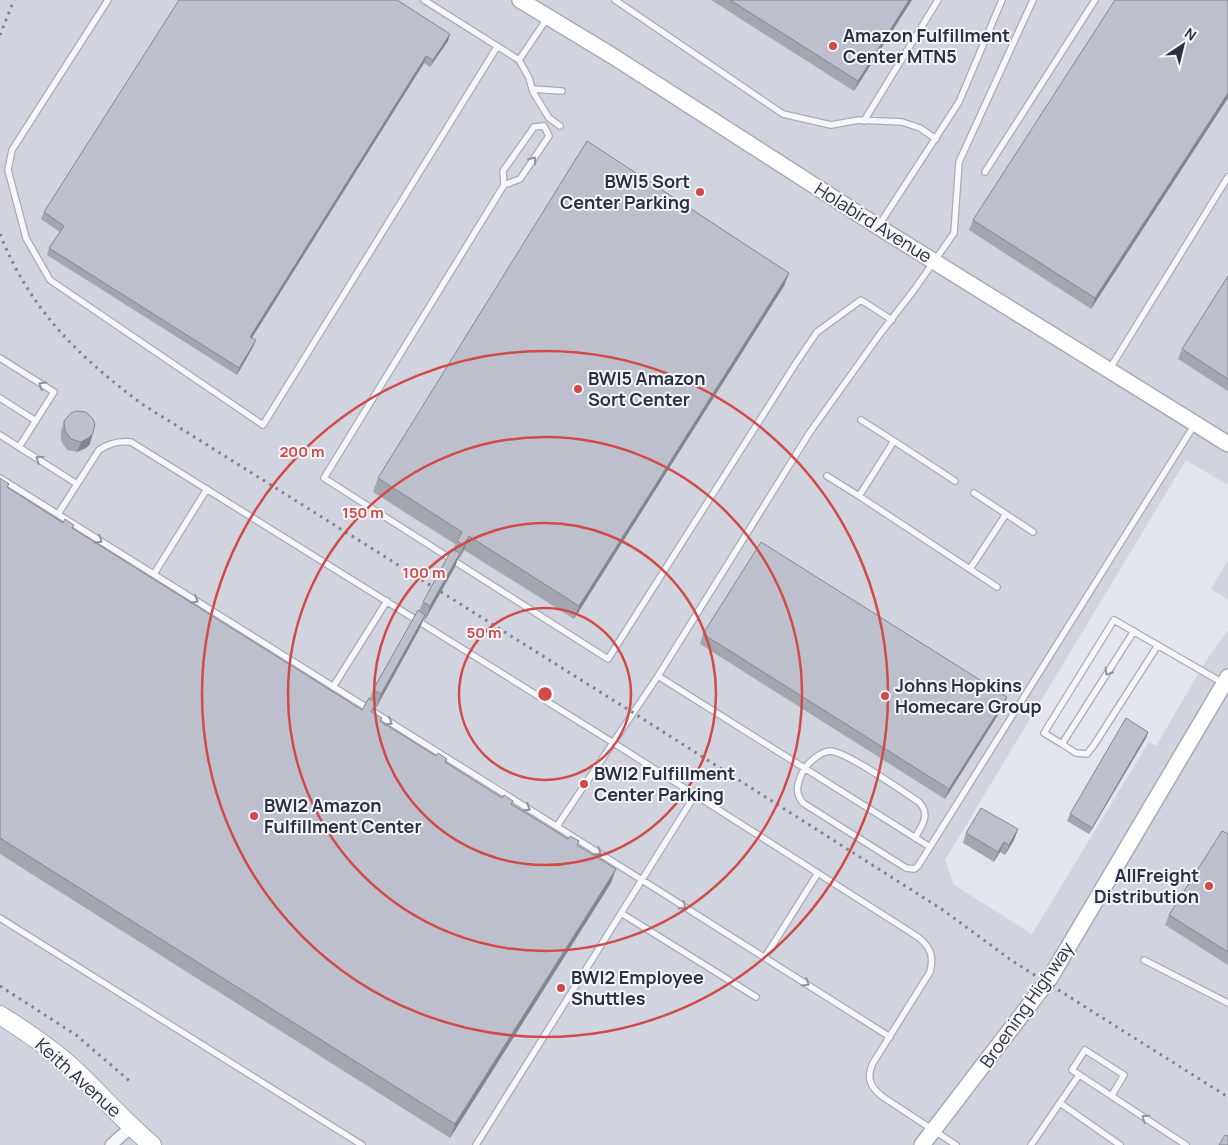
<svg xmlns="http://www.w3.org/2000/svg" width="1228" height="1145" font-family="Manrope,sans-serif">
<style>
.built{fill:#d1d4de}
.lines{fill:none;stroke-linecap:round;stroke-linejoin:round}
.service-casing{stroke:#a8abb7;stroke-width:8}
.minor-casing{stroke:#a8abb7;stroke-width:14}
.secondary-casing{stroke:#a8abb7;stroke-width:18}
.primary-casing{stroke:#a2a7b8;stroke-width:20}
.service{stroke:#f6f7fa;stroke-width:5.5}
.minor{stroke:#f6f7fa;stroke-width:11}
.secondary{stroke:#fff;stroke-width:15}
.primary{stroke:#fff;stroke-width:18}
.rail{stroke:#7c8296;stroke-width:3;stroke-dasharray:2.5 5;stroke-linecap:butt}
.wall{fill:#a3a5af}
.shaded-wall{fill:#84868f}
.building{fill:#bdc0cc;stroke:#84868f}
.oneway{stroke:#9094a0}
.ring{fill:none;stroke:#d14a48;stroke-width:2.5}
.poi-dot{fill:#d14a48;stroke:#f3f5f9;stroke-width:2}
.labels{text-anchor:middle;stroke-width:4;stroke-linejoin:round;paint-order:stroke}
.poi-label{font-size:18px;font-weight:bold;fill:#2b3045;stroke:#f3f5f9;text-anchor:start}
.street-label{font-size:18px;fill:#2b3045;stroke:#f3f5f9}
.centre{fill:#d14a48;stroke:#f3f5f9;stroke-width:2.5}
.ring-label{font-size:15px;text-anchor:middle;font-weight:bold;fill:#d14a48;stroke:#f3f5f9;stroke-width:4;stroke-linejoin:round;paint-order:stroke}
</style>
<rect width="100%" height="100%" fill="#e3e5ec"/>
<path class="built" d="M0 0H1228V485L1186 460 945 860 954 885 1032 934 1149 742 1156 746 1204 664 1228 630V1145H0Z
M1228 560V600L1211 589Z"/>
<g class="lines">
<g class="service-casing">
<path id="service" d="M108 0 12 150 8 170 26 238 50 280 263 425 497 47
M424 0 519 60 548 17
M615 0 783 114 831 125 859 120 902 122 920 128 936 139
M519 60 529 78 533 92 549 118 560 126
M532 89 562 91
M864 121 938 0
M544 126 549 136 520 179 504 185 324 478 608 659 796 363 817 332 861 300 892 320
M985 172 1095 0
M504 185 503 171 534 127 544 126
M879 225 959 102 1002 0
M0 358 54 392 19 447
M1109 370 1228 177
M0 398 36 421
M861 420 894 441
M0 435 77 484
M827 476 859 496
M0 478 642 880 890 1037
M955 481 894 441 859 496 997 587
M58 514 99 450C109 443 118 441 131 442L612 742 918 937C931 948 934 956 930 972L873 1063C866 1078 870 1087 883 1097L956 1145
M1006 514 1033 532
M970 569 1006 514 974 493
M154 574 207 489
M1134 631 1062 744 1076 753 1087 754 1094 745 1158 645
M658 676 930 847
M333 687 387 601
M1062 744 1044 733 1114 620 1223 683
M557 826 658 676 810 432 880 334 914 290 954 233 959 162 1033 0
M915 838C922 825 931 815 919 802 902 791 846 751 830 751 819 752 805 765 801 775 797 786 795 793 803 803L906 868 914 869 918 866 1195 424
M621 913 756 997
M0 918 362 1145
M765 957 818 873
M1144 960 1228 1003
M1112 1095 1124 1075 1085 1050 1072 1070 1186 1145
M1060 1103 1120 1145
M476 1145 695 795
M1031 1145 1079 1075"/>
</g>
<g class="minor-casing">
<path id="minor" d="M111 1145 131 1127"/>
</g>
<g class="secondary-casing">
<path id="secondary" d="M520 0 611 55 885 231 1228 444
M922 1145 1050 978 1228 677"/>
</g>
<g class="primary-casing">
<path id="primary" d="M0 1015C27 1032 54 1050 77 1072 102 1096 125 1122 152 1145"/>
</g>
<use href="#service" class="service"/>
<use href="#minor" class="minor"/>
<use href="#secondary" class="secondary"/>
<use href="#primary" class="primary"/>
<path class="rail" d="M0 35 14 0
M0 234C30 310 78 356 142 404L632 712 943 910 1011 960 1228 1097
M0 986 76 1035 132 1083"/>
</g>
<path class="wall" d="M711 0H912L854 91Z
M1228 0V98L1091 309 969 230 973 220Z
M450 34 448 41 430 67 424 63 252 338 253 347 237 375 47 255 49 248 60 232 41 219 44 212Z
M789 273 784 286 574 619 464 550 459 559 458 558 455 567 425 620 424 619 420 628 376 708 375 707 373 713 382 718 380 722 436 756 447 759 446 763 502 798 513 801 512 804 568 839 579 841 577 845 611 883 450 1138 0 854V478L9 484 7 487 362 710 370 699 373 690 419 611 423 602 454 550 455 544 373 492 378 478Z
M1228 276V391L1178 359 1182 349Z
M64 421 90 444 86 448 77 452 67 450 61 441V431Z
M703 634 1003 707 945 799 700 644Z
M1148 732 1146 738 1089 834 1067 821 1070 814Z
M1018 829 1014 840 1005 855 1000 852 994 862 963 843 966 833Z
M1228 834V965L1165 925 1169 915Z"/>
<path class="shaded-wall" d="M909 0H912L854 91 858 81Z
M450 34 448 41 430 67 433 60Z
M426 56 424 63 248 344 250 337Z
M1228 93V98L1091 309 1095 298Z
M789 273 784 286 574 619 579 606Z
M256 340 253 347 237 375 239 368Z
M93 433 90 444 86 448 77 452 81 442Z
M469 536 464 550 459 559 464 545Z
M460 553 455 567 425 620 430 606Z
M425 615 420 628 376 708 381 694Z
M1007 697 1003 707 945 799 949 789Z
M1148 732 1146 738 1089 834 1092 828Z
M1018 829 1014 840 1005 855 1009 845Z
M1004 842 1000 852 994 862 998 852Z
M616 869 611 883 450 1138 455 1124Z"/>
<path class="building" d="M179 0H397L450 34 433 60 426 56 250 337 256 340 239 368 49 248 64 226 44 212Z
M730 0H909L858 81Z
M1115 0H1228V93L1095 298 973 220Z
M587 141 789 273 579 606 469 536 464 545 457 541 462 532 378 478Z
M1228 276V379L1182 349Z
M76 411 86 412 93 419 95 424 93 433 90 437 81 442 71 439 65 431 64 421 71 413Z
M0 478 9 484 7 487 63 523 65 519 74 525 72 528 362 710 369 698 376 703 371 712 382 718 380 721 436 756 438 753 447 759 445 762 502 798 504 795 513 801 511 804 568 839 570 836 579 841 577 845 616 869 455 1124 0 838Z
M761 542 1007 697 949 789 703 634Z
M452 549 460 553 430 606 423 602Z
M418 610 425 615 381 694 373 690Z
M1126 718 1148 732 1092 828 1070 814Z
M981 808 1018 829 1009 845 1004 842 998 852 966 833Z
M1222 831 1228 834V952L1169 915Z
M1225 1135 1228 1136V1145H1219Z"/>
<defs><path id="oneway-chevron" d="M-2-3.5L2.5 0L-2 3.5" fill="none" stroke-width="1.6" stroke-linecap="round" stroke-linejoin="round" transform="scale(1.25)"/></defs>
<g class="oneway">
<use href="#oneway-chevron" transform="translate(533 160) rotate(-55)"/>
<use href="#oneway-chevron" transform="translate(42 385) rotate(-148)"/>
<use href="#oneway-chevron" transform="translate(39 459) rotate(-147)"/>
<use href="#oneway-chevron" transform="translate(99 540) rotate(32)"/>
<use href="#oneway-chevron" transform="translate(195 600) rotate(32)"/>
<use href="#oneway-chevron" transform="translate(1108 672) rotate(122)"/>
<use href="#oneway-chevron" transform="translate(389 722) rotate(32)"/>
<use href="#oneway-chevron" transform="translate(527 808) rotate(32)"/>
<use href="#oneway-chevron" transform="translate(598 852) rotate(32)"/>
<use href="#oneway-chevron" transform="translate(683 906) rotate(32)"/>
<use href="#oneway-chevron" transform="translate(806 983) rotate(32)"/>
<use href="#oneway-chevron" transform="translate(1145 1118) rotate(-146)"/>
</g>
<g class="ring">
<circle cx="545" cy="694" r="86"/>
<circle cx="545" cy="694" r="171"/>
<circle cx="545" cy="694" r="257"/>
<circle cx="545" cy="694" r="343"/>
</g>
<g class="poi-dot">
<circle cx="833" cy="46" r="5"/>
<circle cx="700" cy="192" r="5"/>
<circle cx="578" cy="389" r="5"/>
<circle cx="885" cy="696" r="5"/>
<circle cx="584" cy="784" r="5"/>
<circle cx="254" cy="816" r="5"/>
<circle cx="1209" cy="886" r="5"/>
<circle cx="561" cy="988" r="5"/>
</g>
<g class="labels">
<g class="poi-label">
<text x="843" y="42">Amazon Fulfillment<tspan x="843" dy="21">Center MTN5</tspan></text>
<text x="690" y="188" text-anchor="end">BWI5 Sort<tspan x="690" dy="21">Center Parking</tspan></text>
<text x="588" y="385">BWI5 Amazon<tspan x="588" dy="21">Sort Center</tspan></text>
<text x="895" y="692">Johns Hopkins<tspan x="895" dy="21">Homecare Group</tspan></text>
<text x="594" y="780">BWI2 Fulfillment<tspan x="594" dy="21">Center Parking</tspan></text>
<text x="264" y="812">BWI2 Amazon<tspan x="264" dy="21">Fulfillment Center</tspan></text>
<text x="1199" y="882" text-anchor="end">AllFreight<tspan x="1199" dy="21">Distribution</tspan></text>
<text x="571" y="984">BWI2 Employee<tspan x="571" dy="21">Shuttles</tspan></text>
</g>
<g class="street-label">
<text transform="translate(873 223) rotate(32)" y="6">Holabird Avenue</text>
<text transform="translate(1027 1005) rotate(-55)" y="6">Broening Highway</text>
<text transform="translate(78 1078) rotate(42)" y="6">Keith Avenue</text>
</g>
</g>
<circle cx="545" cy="694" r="8" class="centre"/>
<g class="ring-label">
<text x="302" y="457">200 m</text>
<text x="363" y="518">150 m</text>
<text x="424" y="578">100 m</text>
<text x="484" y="638">50 m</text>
</g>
<g transform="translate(1183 45) rotate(35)" stroke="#f3f5f9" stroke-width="4" paint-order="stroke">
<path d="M0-4L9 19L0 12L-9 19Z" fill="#2b3045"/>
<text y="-8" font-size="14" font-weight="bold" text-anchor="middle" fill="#2b3045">N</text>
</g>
</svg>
